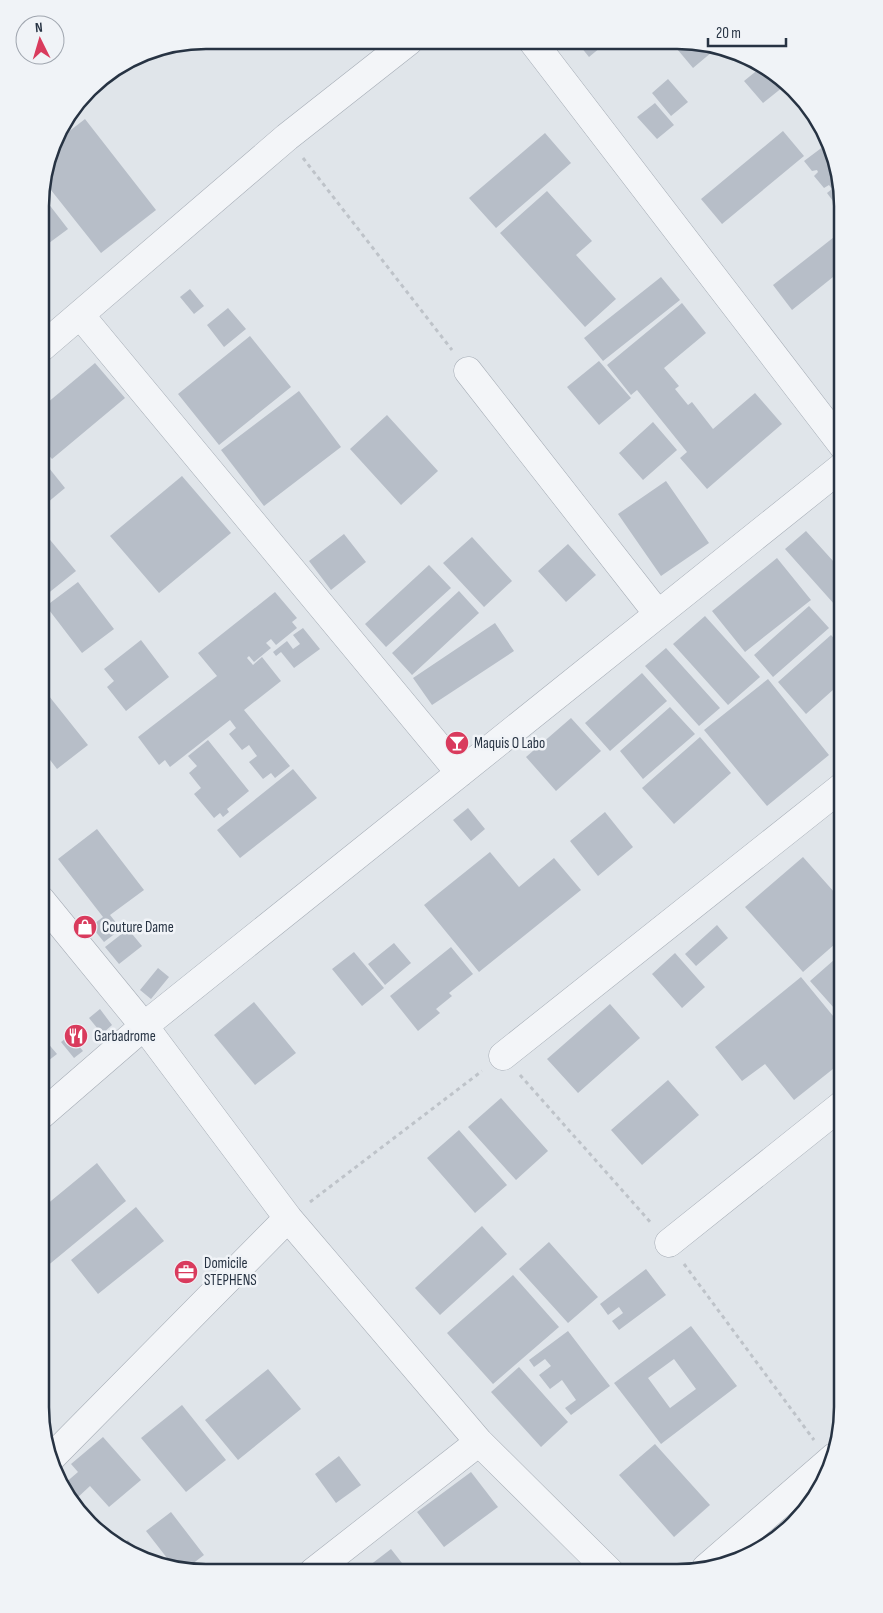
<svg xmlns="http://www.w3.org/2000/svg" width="883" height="1613" font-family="'Sofia Sans Condensed',sans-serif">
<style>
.building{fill:#b7bec8;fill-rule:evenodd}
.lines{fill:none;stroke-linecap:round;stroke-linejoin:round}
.minor-casing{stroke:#a5acb5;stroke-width:29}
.path{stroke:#bec3c9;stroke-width:3;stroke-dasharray:4 4;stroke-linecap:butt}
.minor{stroke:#f3f5f8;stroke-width:28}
.labels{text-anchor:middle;stroke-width:5;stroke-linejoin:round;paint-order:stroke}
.poi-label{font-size:15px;fill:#273343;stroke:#f0f3f7;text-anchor:start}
.rim{fill:none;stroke:#273343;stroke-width:2.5}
</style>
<rect width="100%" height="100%" fill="#e0e5ea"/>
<path class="building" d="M577 42H607L589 57Z
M672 43H709L718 47 693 68Z
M760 68 788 83 763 103 744 81Z
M668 79 688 102 671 116 652 93Z
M655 103 674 125 657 139 637 117Z
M85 119 156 210 101 253 43 180 54 143Z
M783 131 804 156 722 224 701 199Z
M545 133 571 163 496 228 469 198Z
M828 143 834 152 842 200 836 205 827 193 832 189 829 185 824 188 814 176 818 172 817 170 812 171 804 161Z
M547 191 592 241 576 255 616 299 585 327 500 233Z
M41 194 68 229 45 246 41 241Z
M843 230V269L792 310 773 285Z
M661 277 680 300 603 361 584 338Z
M843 280V299L833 288Z
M190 289 204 306 194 314 180 297Z
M682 303 706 333 664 368 679 386 675 389 688 405 692 402 713 429 755 393 782 424 707 489 680 458 687 452 637 390 631 395 607 365Z
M228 308 246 329 224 347 207 325Z
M250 336 291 387 219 445 178 394Z
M599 361 631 398 599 425 567 387Z
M95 363 125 398 52 459 41 447V408Z
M299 391 341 447 264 506 221 450Z
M387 415 438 471 401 505 350 449Z
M653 422 677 450 643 480 619 453Z
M41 458 65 488 41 508Z
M182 476 231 533 159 593 110 536Z
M666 481 709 543 661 576 618 514Z
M41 529 76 571 41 599Z
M806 531 843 572V614L785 549Z
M344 534 366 562 331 590 309 561Z
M472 537 512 581 484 607 443 563Z
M568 544 596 575 566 602 538 571Z
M777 558 811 600 745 652 712 611Z
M429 565 451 588 386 647 365 624Z
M78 582 114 629 82 653 46 606Z
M459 591 479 613 412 675 392 653Z
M275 592 297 618 292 622 297 628 276 645 271 639 266 643 271 648 254 662 249 656 247 658 253 665 262 657 281 681 244 710 290 766 275 778 271 773 263 779 249 762 257 756 249 745 242 750 229 734 236 728 230 720 170 767 165 760 159 765 138 737 217 676 198 653Z
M809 606 829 628 773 677 754 655Z
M705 616 760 677 728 705 673 644Z
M843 620V637L835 627Z
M495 623 514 651 432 705 413 678Z
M303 628 320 649 294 668 281 652 276 656 273 652 287 641 293 649 300 644 293 635Z
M831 635 843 648V681L806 714 778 682Z
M141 640 169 677 126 711 107 687 114 681 104 669Z
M666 648 720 708 699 726 645 666Z
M642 673 667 701 610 751 585 723Z
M768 679 829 755 767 806 704 730Z
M41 686 88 745 57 769 41 748Z
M670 707 695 734 643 779 620 751Z
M571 718 601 751 556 791 526 757Z
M700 737 731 773 674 824 642 788Z
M208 740 249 791 227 809 229 812 223 817 220 813 214 818 194 794 201 788 189 773 197 766 188 756Z
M293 769 317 798 240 858 217 830Z
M468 808 485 829 471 841 453 820Z
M605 812 633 847 598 876 570 841Z
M97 829 144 890 110 915 121 929 104 942 91 926 103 917 58 859Z
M490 852 519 887 554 858 581 890 479 972 424 905Z
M803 857 843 902V937L803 972 745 907Z
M717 925 728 938 696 966 685 954Z
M128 929 142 946 119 964 105 947Z
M394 943 411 963 385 985 368 964Z
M451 947 473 974 449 993 452 996 436 1009 440 1013 418 1031 390 996Z
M354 952 384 988 362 1006 332 969Z
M843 952V1000L834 1008 810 981Z
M675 953 705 987 682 1008 652 974Z
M158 968 169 977 151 999 140 990Z
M801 977 843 1028V1061L794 1100 765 1064 742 1081 715 1047Z
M254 1002 296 1053 255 1085 214 1035Z
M610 1004 640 1038 578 1093 547 1059Z
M100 1009 112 1025 102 1034 89 1018Z
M40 1034 57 1054 44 1064 40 1060Z
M70 1035 83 1051 74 1058 61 1042Z
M668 1080 699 1115 642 1165 611 1130Z
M501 1098 548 1151 516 1180 468 1127Z
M459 1130 507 1185 475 1213 427 1158Z
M97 1163 126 1201 40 1272V1210Z
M136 1207 164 1241 98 1294 71 1260Z
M482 1226 507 1254 440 1315 415 1288Z
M549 1242 598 1297 568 1323 519 1269Z
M646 1269 666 1295 619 1330 612 1321 623 1313 619 1307 608 1315 600 1304Z
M513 1275 559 1327 493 1384 447 1333Z
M691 1326 737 1386 661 1444 614 1383ZM674 1359 696 1389 670 1408 648 1378Z
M568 1331 610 1386 571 1415 565 1408 576 1400 562 1380 550 1389 539 1375 551 1366 545 1359 534 1367 529 1360Z
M519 1367 568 1422 541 1447 491 1392Z
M268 1369 301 1409 238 1460 205 1420Z
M182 1405 226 1460 186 1492 141 1438Z
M103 1437 141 1480 109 1507 90 1486 76 1499 64 1484 78 1472 71 1464Z
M655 1444 710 1505 674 1537 619 1475Z
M339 1456 361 1485 336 1503 315 1474Z
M471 1472 498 1507 444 1547 417 1512Z
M823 1483 809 1508 800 1517 792 1506Z
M171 1512 204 1555 183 1571 174 1567 146 1531Z
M128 1540 138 1552 121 1545Z
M391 1549 409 1572H361Z"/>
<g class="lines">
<g class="minor-casing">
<path id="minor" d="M533 42 843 446
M81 316 460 773
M41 348 287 137 409 41
M468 371 658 614
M41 900 144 1026 288 1218 479 1442 611 1573
M503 1056 843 786
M40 1116 144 1026 843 466
M669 1243 843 1104
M49 1460 288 1218
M706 1568 834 1457
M313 1572 479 1442"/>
</g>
<path class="path" d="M303 158 452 350
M520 1075 652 1224
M310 1202 482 1071
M684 1264 814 1440"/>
<use href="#minor" class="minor"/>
</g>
<defs>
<g id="bar-disc" transform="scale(1.25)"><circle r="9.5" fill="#d93b5d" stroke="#f0f3f7"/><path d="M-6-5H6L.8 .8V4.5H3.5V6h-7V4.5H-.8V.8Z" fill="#fff"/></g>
<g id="shop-disc" transform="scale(1.25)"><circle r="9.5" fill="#d93b5d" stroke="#f0f3f7"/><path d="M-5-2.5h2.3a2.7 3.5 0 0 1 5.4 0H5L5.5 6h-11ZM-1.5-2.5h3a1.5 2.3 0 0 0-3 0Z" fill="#fff"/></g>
<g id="restaurant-disc" transform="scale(1.25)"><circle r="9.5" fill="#d93b5d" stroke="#f0f3f7"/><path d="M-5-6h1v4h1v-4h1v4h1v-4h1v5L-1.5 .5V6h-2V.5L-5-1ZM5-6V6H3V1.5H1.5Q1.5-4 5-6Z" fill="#fff"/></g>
<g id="office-disc" transform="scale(1.25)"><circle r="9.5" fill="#d93b5d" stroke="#f0f3f7"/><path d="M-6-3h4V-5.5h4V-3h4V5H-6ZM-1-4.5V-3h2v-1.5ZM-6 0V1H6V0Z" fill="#fff"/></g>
</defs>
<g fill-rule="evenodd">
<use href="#bar-disc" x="457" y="743"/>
<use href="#shop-disc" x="85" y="927"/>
<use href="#restaurant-disc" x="76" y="1036"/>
<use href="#office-disc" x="186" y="1272"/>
</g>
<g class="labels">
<g class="poi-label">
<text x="474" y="748">Maquis O Labo</text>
<text x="102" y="932">Couture Dame</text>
<text x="94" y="1041">Garbadrome</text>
<text x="204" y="1268">Domicile<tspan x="204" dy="17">STEPHENS</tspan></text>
</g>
</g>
<path d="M0 0H883V1613H0ZM206 49H677A157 157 0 0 1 834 206V1407A157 157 0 0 1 677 1564H206A157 157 0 0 1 49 1407V206A157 157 0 0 1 206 49Z" fill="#f0f3f7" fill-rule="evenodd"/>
<path class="rim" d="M206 49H677A157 157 0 0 1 834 206V1407A157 157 0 0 1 677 1564H206A157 157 0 0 1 49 1407V206A157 157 0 0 1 206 49Z"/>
<g transform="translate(40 40) rotate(355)"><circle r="24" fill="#f0f3f7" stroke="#a0a6af"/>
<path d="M0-4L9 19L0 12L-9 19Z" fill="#d93b5d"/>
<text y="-8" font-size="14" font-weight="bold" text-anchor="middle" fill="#273343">N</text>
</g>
<path d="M708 38v8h78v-8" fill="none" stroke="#273343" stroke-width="2.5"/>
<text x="716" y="38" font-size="15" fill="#273343" stroke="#f0f3f7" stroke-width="4" paint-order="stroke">20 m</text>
</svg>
